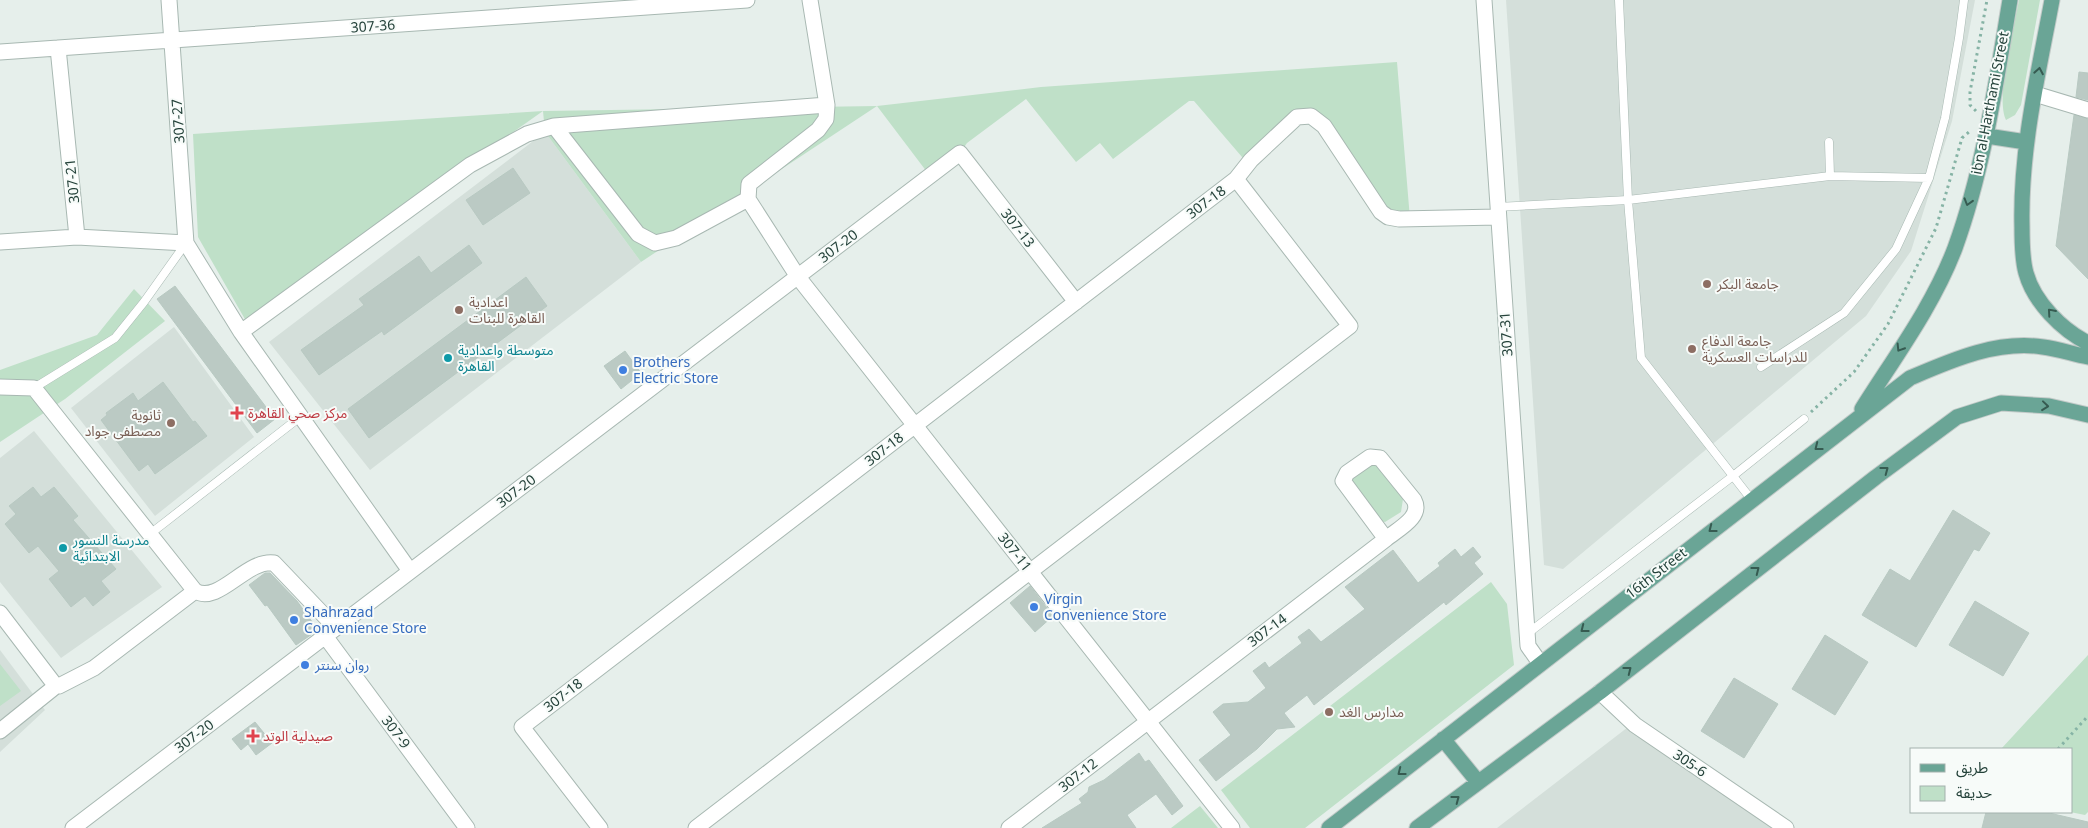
<svg xmlns="http://www.w3.org/2000/svg" width="2088" height="828" font-family="'Noto Sans','Noto Sans Arabic',sans-serif">
<style>
.built{fill:#d4dfda}
.green{fill:#bfe0c8}
.building{fill:#bbcac4;stroke:#b8c9c2}
.lines{fill:none;stroke-linecap:round;stroke-linejoin:round}
.service-casing{stroke:#a8b8b2;stroke-width:9}
.minor-casing{stroke:#a8b8b2;stroke-width:17}
.tertiary-casing{stroke:#a8b8b2;stroke-width:17}
.primary-casing{stroke:#c2cac8;stroke-width:17}
.path{stroke:#86b3a5;stroke-width:3;stroke-dasharray:2.5 4;stroke-linecap:butt}
.service{stroke:#fff;stroke-width:8}
.minor{stroke:#fff;stroke-width:15}
.tertiary{stroke:#fff;stroke-width:15}
.primary{stroke:#6aa596;stroke-width:15}
.oneway{stroke:#365b51}
.education-dot{fill:#8d6e63;stroke:#f7fbf9;stroke-width:2}
.culture-dot{fill:#0f9aa8;stroke:#f7fbf9;stroke-width:2}
.shop-dot{fill:#3f7fe0;stroke:#f7fbf9;stroke-width:2}
.health-dot{fill:#e0444e;stroke:#f7fbf9;stroke-width:2}
.labels{text-anchor:middle;stroke-width:4;stroke-linejoin:round;paint-order:stroke}
.street-label{font-size:14px;fill:#24423a;stroke:#f7fbf9}
.education-label{font-size:14px;fill:#785e54;stroke:#f7fbf9;text-anchor:start}
.culture-label{font-size:14px;fill:#0d838f;stroke:#f7fbf9;text-anchor:start}
.shop-label{font-size:14px;fill:#366cbe;stroke:#f7fbf9;text-anchor:start}
.health-label{font-size:14px;fill:#be3a42;stroke:#f7fbf9;text-anchor:start}
</style>
<rect width="100%" height="100%" fill="#e6efeb"/>
<path class="built" d="M1506 0H1975L1952 121 1911 251 1866 316 1563 569 1544 565Z
M545 132 641 262 370 470 269 342Z
M174 327 254 437 155 516 71 408Z
M34 431 162 587 61 658 0 582V458Z
M0 650 45 710 0 752Z
M1632 724 1785 828H1497Z"/>
<path class="green" d="M2019 0H2040L2021 105 2015 115 2006 120C1995 97 2014 27 2019 0Z
M1397 62 1410 219 1388 217 1311 116 1248 164 1194 101H1189L1113 159 1100 143 1076 162 1026 99 967 143 960 153 930 176 877 106 641 262 545 132 543 111 246 321 198 237 193 134 543 111 877 106 1041 87Z
M134 289 165 321 65 399 0 442V370L97 335Z
M1373 463 1380 467 1403 499 1401 512 1385 522 1380 521 1351 480 1352 476Z
M1491 582 1507 604 1514 665 1305 828H1250L1221 790Z
M2088 655V812L2085 815 2070 812H2072V749H2001Z
M0 664 21 691 0 706Z
M1200 806 1218 828H1171Z"/>
<path class="building" d="M2079 72 2088 73V100L2076 97Z
M2074 115 2088 119V279L2056 246Z
M513 168 530 193 483 225 466 200Z
M469 245 482 263 384 335 382 331 319 375 301 350 364 305 359 299 419 256 431 273Z
M526 277 547 306 369 438 348 409Z
M175 286 275 419 257 433 157 299Z
M625 351 641 373 621 389 604 366Z
M163 382 193 422 195 421 207 436 155 474 148 464 139 471 101 420 107 415 106 413 133 393 138 401Z
M33 487 41 497 54 487 78 516 73 520 116 569 101 581 110 592 93 606 85 596 71 607 49 579 59 571 38 546 29 553 5 524 16 514 9 506Z
M1953 510 1990 533 1979 551 1974 549 1916 647 1862 615 1890 569 1910 581Z
M1473 547 1481 557 1474 563 1483 574 1446 605 1444 602 1314 705 1307 695 1284 713 1295 727 1277 729 1257 749 1216 781 1199 760 1231 735 1213 712 1223 704 1248 702 1266 688 1253 671 1265 662 1269 668 1302 643 1298 637 1309 629 1321 642 1365 609 1345 587 1393 550 1418 583 1440 566 1438 563 1455 549 1461 557Z
M265 573H270L297 601 318 630 296 645 267 605 265 606 249 585Z
M1030 586 1053 616 1035 632 1010 603Z
M1975 601 2029 633 2003 676 1949 645Z
M1825 635 1868 662 1835 715 1792 689Z
M1734 678 1778 704 1744 758 1701 731Z
M255 722 272 743 256 755 248 744 241 750 232 739Z
M1139 753 1145 762 1149 760 1183 806 1172 815 1156 794 1127 815 1136 828H1042L1082 803 1079 799 1088 792 1089 787 1104 780Z
M1986 812H2045L2088 822V828H1982Z"/>
<g class="lines">
<g class="service-casing">
<path id="service" d="M1619 0 1628 200 1641 358 1751 499
M1829 142 1830 176
M1497 207 1628 200 1830 176 1929 178
M1761 367 1844 313 1896 249 1929 178 1945 118 1959 38 1964 0
M34 388 115 338 144 302 186 243
M150 534 300 417
M1527 634 1733 476 1804 419"/>
</g>
<g class="minor-casing">
<path id="minor" d="M169 0 186 243 241 332 410 571
M810 0 827 105 826 119 818 130 749 184 748 199 798 277 1232 828
M1484 0 1528 646 1540 663
M0 52 747 0
M2035 94 2088 110
M554 126 638 234 655 243 676 238 748 199
M1236 179 1251 160 1297 117 1311 116 1324 126 1381 212 1388 217 1399 219 1498 217
M77 237 186 243
M0 242 77 237 58 48
M241 332 470 165 527 134 554 126 827 105
M0 387 34 388 195 591C219 605 246 559 274 563L336 628
M0 613 55 685 59 686 94 668 195 591
M325 636 467 828
M0 731 56 686
M73 828 960 153 1076 302
M600 828 522 727 1236 179 1350 326 696 828
M1009 828 1386 539C1398 529 1423 517 1414 500L1380 458 1370 457 1347 473 1343 481 1386 539"/>
</g>
<g class="tertiary-casing">
<path id="tertiary" d="M1600 692 1635 725 1786 828"/>
</g>
<g class="primary-casing">
<path id="primary" d="M2052 0C2038 75 2020 150 2022 227 2022 242 2022 259 2026 273 2034 302 2062 330 2088 343
M1987 136 2026 142
M1862 409C1894 358 1933 306 1955 248 1984 168 1996 83 2010 0
M1443 739 1478 782
M1329 828 1910 378C1952 360 1997 340 2043 347 2058 349 2073 354 2088 357
M1417 828 1600 692 1876 477 1957 417 2001 403 2049 406 2088 415"/>
</g>
<path class="path" d="M1976 111 1970 105V92L1987 0
M1811 412 1854 372 1888 324 1936 228 1962 138 1970 131
M2058 749 2088 716"/>
<use href="#service" class="service"/>
<use href="#minor" class="minor"/>
<use href="#tertiary" class="tertiary"/>
<use href="#primary" class="primary"/>
</g>
<defs><path id="oneway-chevron" d="M-2-3.5L2.5 0L-2 3.5" fill="none" stroke-width="1.6" stroke-linecap="round" stroke-linejoin="round" transform="scale(1.25)"/></defs>
<g class="oneway">
<use href="#oneway-chevron" transform="translate(2039 71) rotate(-80)"/>
<use href="#oneway-chevron" transform="translate(1968 202) rotate(107)"/>
<use href="#oneway-chevron" transform="translate(2051 312) rotate(-131)"/>
<use href="#oneway-chevron" transform="translate(1900 348) rotate(122)"/>
<use href="#oneway-chevron" transform="translate(2045 406) rotate(6)"/>
<use href="#oneway-chevron" transform="translate(1818 447) rotate(142)"/>
<use href="#oneway-chevron" transform="translate(1885 470) rotate(-37)"/>
<use href="#oneway-chevron" transform="translate(1712 529) rotate(142)"/>
<use href="#oneway-chevron" transform="translate(1756 570) rotate(-38)"/>
<use href="#oneway-chevron" transform="translate(1584 629) rotate(142)"/>
<use href="#oneway-chevron" transform="translate(1628 670) rotate(-38)"/>
<use href="#oneway-chevron" transform="translate(1401 772) rotate(142)"/>
<use href="#oneway-chevron" transform="translate(1456 799) rotate(-37)"/>
</g>
<g class="education-dot">
<circle cx="1707" cy="284" r="5"/>
<circle cx="459" cy="310" r="5"/>
<circle cx="1692" cy="349" r="5"/>
<circle cx="171" cy="423" r="5"/>
<circle cx="1329" cy="712" r="5"/>
</g>
<g class="culture-dot">
<circle cx="448" cy="358" r="5"/>
<circle cx="63" cy="548" r="5"/>
</g>
<g class="shop-dot">
<circle cx="623" cy="370" r="5"/>
<circle cx="1034" cy="607" r="5"/>
<circle cx="294" cy="620" r="5"/>
<circle cx="305" cy="665" r="5"/>
</g>
<g class="health-dot">
<path d="M234.5 405.5h5v5h5v5h-5v5h-5v-5h-5v-5h5z"/>
<path d="M250.5 728.5h5v5h5v5h-5v5h-5v-5h-5v-5h5z"/>
</g>
<g class="labels">
<g class="street-label">
<text transform="translate(373 26) rotate(-4)" y="5">307-36</text>
<text transform="translate(1990 103) rotate(-79)" y="5">ibn al-Harthami Street</text>
<text transform="translate(178 121) rotate(-94)" y="5">307-27</text>
<text transform="translate(72 181) rotate(-96)" y="5">307-21</text>
<text transform="translate(1206 202) rotate(-37)" y="5">307-18</text>
<text transform="translate(1018 228) rotate(52)" y="5">307-13</text>
<text transform="translate(838 246) rotate(-37)" y="5">307-20</text>
<text transform="translate(1506 334) rotate(-94)" y="5">307-31</text>
<text transform="translate(884 449) rotate(-38)" y="5">307-18</text>
<text transform="translate(516 491) rotate(-37)" y="5">307-20</text>
<text transform="translate(1015 552) rotate(52)" y="5">307-11</text>
<text transform="translate(1656 573) rotate(-38)" y="5">16th Street</text>
<text transform="translate(1267 630) rotate(-37)" y="5">307-14</text>
<text transform="translate(563 695) rotate(-38)" y="5">307-18</text>
<text transform="translate(396 732) rotate(53)" y="5">307-9</text>
<text transform="translate(194 736) rotate(-37)" y="5">307-20</text>
<text transform="translate(1690 763) rotate(34)" y="5">305-6</text>
<text transform="translate(1078 775) rotate(-38)" y="5">307-12</text>
</g>
<g class="education-label">
<text x="1717" y="289">جامعة البكر</text>
<text x="469" y="307">اعدادية<tspan x="469" dy="16">القاهرة للبنات</tspan></text>
<text x="1702" y="346">جامعة الدفاع<tspan x="1702" dy="16">للدراسات العسكرية</tspan></text>
<text x="161" y="420" text-anchor="end">ثانوية<tspan x="161" dy="16">مصطفى جواد</tspan></text>
<text x="1339" y="717">مدارس الغد</text>
</g>
<g class="culture-label">
<text x="458" y="355">متوسطة واعدادية<tspan x="458" dy="16">القاهرة</tspan></text>
<text x="73" y="545">مدرسة النسور<tspan x="73" dy="16">الابتدائية</tspan></text>
</g>
<g class="shop-label">
<text x="633" y="367">Brothers<tspan x="633" dy="16">Electric Store</tspan></text>
<text x="1044" y="604">Virgin<tspan x="1044" dy="16">Convenience Store</tspan></text>
<text x="304" y="617">Shahrazad<tspan x="304" dy="16">Convenience Store</tspan></text>
<text x="315" y="670">روان سنتر</text>
</g>
<g class="health-label">
<text x="248" y="418">مركز صحي القاهرة</text>
<text x="263" y="741">صيدلية الوتد</text>
</g>
</g>
<rect x="1910" y="748" width="162" height="65" fill="#f7fbf9" stroke="#a3b1ad"/>
<rect x="1920" y="764" width="25" height="8" fill="#6aa596" stroke="#a3b1ad"/>
<text x="1956" y="773" font-size="15" fill="#24423a">طريق</text>
<rect x="1920" y="786" width="25" height="15" fill="#bfe0c8" stroke="#a3b1ad"/>
<text x="1956" y="798" font-size="15" fill="#24423a">حديقة</text>
</svg>
